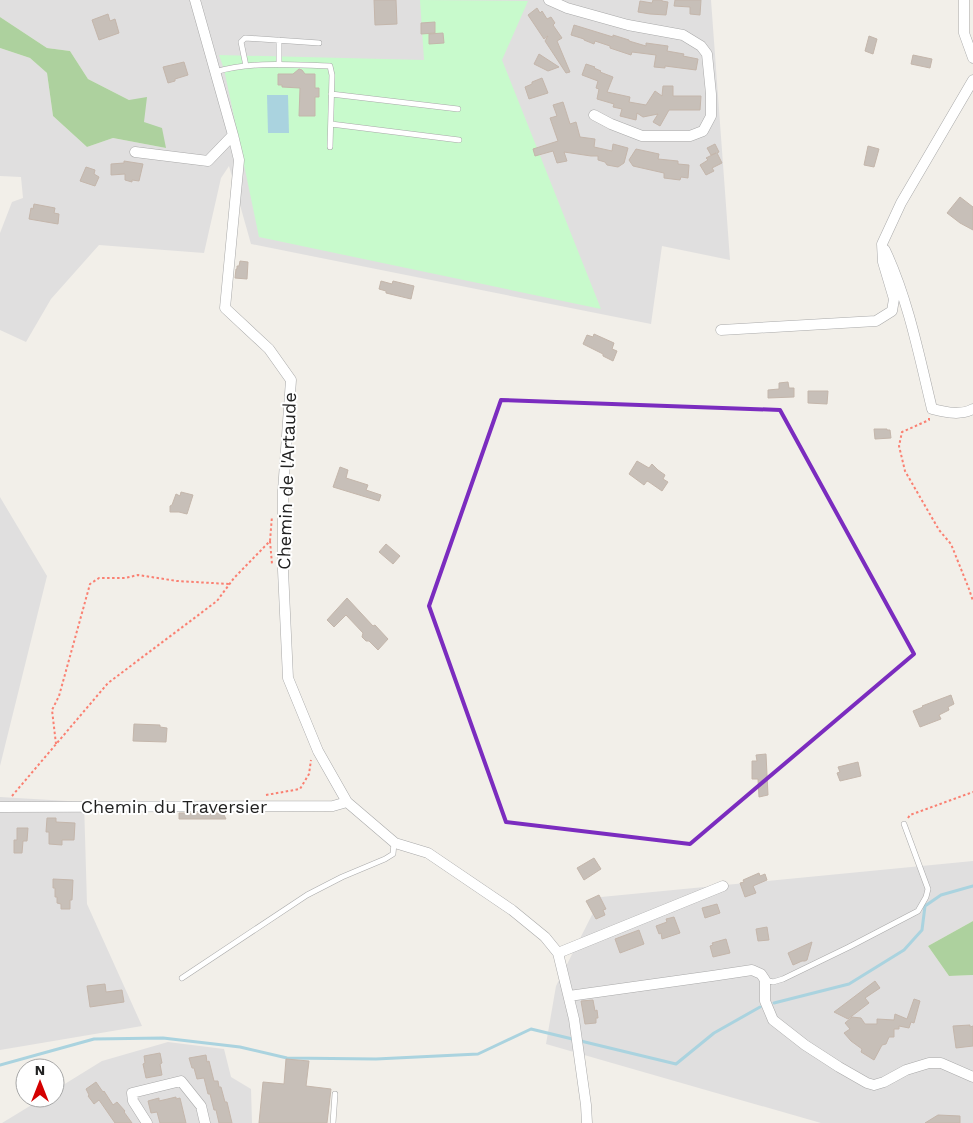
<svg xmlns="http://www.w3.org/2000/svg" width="973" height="1123" font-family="'Work Sans',sans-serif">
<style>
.residential{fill:#e0dfdf}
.forest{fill:#add19e}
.park{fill:#c8facc}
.water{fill:#aad3df}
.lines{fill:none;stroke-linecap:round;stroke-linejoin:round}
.stream{stroke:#aad3df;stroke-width:3}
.building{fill:#c7bfb8;stroke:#c4b6ab}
.service-casing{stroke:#a9a9a9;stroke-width:6}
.minor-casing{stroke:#a9a9a9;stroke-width:11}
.path{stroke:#fa8072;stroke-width:2;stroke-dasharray:2.5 2.5;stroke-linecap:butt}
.service{stroke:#fff;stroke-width:5}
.minor{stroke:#fff;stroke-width:10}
.marked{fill:none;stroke:#7b2cbf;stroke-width:4;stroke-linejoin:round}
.labels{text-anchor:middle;stroke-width:4;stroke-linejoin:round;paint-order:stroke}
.street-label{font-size:18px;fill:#222;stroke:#fff}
</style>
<rect width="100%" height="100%" fill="#f2efe9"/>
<path class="residential" d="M0 0H711L730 260 662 246 651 324 251 244 229 166 221 178 204 253 99 245 51 299 26 342 0 330V233L12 202 23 198 21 177 0 176V48L30 58 47 73 53 116 87 147 113 138 166 148 144 122 129 100 88 79 70 51 47 48 0 17Z
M0 497 47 576 0 766Z
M0 797 84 802 87 904 142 1026 0 1050Z
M973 861V921L928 946 949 976 973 975V1123H821L546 1044 556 986 601 897Z
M168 1042 224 1049 231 1077 251 1089 252 1123H2L43 1098H55V1090L102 1061Z"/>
<path class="forest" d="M0 17 47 48 70 51 88 79 129 100 147 97 144 122 162 128 166 148 113 138 87 147 53 116 47 73 30 58 0 48Z
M973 921V975L949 976 928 946Z"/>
<path class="park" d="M420 0 528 1 502 60 601 309 259 237 224 69 219 55 424 60Z"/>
<path class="water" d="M267 95H288L289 133H268Z"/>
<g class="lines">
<path class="stream" d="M774 1003 849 984 904 950 922 930 925 906 941 895 973 886
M0 1065 94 1039 163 1038 240 1047 287 1058 376 1059 478 1054 531 1029 676 1064 714 1033 760 1007"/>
</g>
<path class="building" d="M374 0H396L397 24 375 25Z
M653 0H662V1L668 2 666 15 650 14 638 12 640 1 652 3Z
M675 0H701L700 15 690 14V7L674 6Z
M537 8 540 13 542 11 547 19 551 17 555 23 553 25 562 38 557 41 570 72 566 73 545 41 548 36 544 39 528 15Z
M108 14 110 21 115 19 119 33 99 40 92 20Z
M435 22V33L421 34V23Z
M574 25 613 37V35L629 40V41L646 46V43L668 46 667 51 684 54 683 56 698 59 696 70 665 66V68L654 67 656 55 632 52 631 55 610 48V46L595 41 594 44 584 40V39L571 35Z
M443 33 444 43 429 44V34Z
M869 36 877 39 873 54 865 51Z
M539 54 559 67 548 71 534 64Z
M913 55 932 59 930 68 911 64Z
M184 62 188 75 175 79V81L168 83 163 67Z
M586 64 595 67 594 68 601 71 600 72 613 77 607 92 630 97 629 102 646 105 655 91 662 96 663 86H673V96H701L700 110H669L660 126 653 122 658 114 643 117 637 113 636 120 620 116 622 109 613 107 614 104 597 99 599 89 596 88 598 81 582 75Z
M299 69 302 70 305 74H315V88H319V97H315V116H299L300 88 282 87V85H278V74H293Z
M542 78 548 93 529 99 525 87 532 84V82Z
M563 102 570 124 576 122 580 137 595 139 594 147 612 151 613 144 628 148 624 163 618 167 607 165 605 162 598 160V156H591L564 152 567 161 557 163 553 151 535 156 533 149 558 141 550 118 557 116 553 105Z
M715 144 719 152 717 153 722 163 712 168 714 171 706 175 700 165 708 160 706 158 716 153 711 155 707 148Z
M868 146 879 149 874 167 864 165Z
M636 149 659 154 658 159 678 161V164L689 165 688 178 681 177 680 180 664 178V173L633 166 629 160Z
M124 161 143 164 139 181 132 180V182L125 180V174L111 175V164L124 163Z
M86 167 95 170 94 174 99 177 95 186 80 181Z
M960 197 973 207V230L960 223 947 213Z
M34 204 55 208 54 213 59 214 58 224 29 219 31 208 33 209Z
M240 261 248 262 247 279 235 278 236 269H237V266H239Z
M381 281 392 284 393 281 414 286 411 299 386 293V291L379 289Z
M594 334 614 343 612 349 617 351 613 361 603 356V354L583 344 587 335 593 337Z
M788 382 789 388H794V397L768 398V390L779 389V383Z
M808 391H828L827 404 808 403Z
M874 429H887V430H890L891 438 875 439Z
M637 461 649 468 652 464 658 470 665 475 663 479 668 482 662 491 649 482 647 481 644 485 629 474Z
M340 467 348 470 346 478 368 485 366 490 381 495 379 501 333 487Z
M181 492 193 495 187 514 179 512H170V506L172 505 176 494 180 496Z
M386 544 400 556 393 564 379 552Z
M347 598 373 626 375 625 388 639 378 650 369 641H366L362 637 363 633 346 615 334 627 327 620Z
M951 695 954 704 948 707 949 710 939 715 941 719 920 727 913 711 923 707 922 706Z
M134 724 160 725V727L167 728 166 742 133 741Z
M766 754 768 795 759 797 758 779H752V761H757L756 755Z
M858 762 861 776 840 781 837 773 840 772 838 767Z
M179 813H223L226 819H179Z
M47 818H56V822L75 823 74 840H62V845L49 844V832H46Z
M17 828H28L27 841H23L22 853H14V840H17Z
M594 858 601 869 584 880 577 868Z
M759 873 760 876 765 874 767 880 753 886 756 893 745 897 740 883 744 882 743 880Z
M53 879 73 880 72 900H70V909H61V904L57 903V897H55V888H53Z
M599 895 606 909 603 910 605 915 596 919 586 901Z
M717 904 720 913 705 918 702 908Z
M674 917 680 933 662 939 661 933 659 934 656 926 667 922 666 919Z
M767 927 769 940 758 941 756 929Z
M639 930 644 944 620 953 615 939Z
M726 939 730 953 713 957 710 946 713 945 712 943Z
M812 942 807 960 805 961H802L793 965 788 953Z
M875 981 880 988 865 998 869 1003 848 1019 834 1012Z
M105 984 106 992 122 990 124 1002 90 1007 87 986Z
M914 999 920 1001 914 1023 911 1022 909 1028 899 1026V1029H894V1037H889L886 1044 882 1045 874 1060 861 1052 862 1049 851 1041 844 1033 850 1029 845 1023 852 1017 861 1018 865 1024H877V1019L894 1020 895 1014 907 1019Z
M593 1000 595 1011 597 1010 598 1018H596V1023L585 1024 581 1001Z
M970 1025V1027L973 1026V1046L956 1048 953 1026Z
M160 1053 162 1063 160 1064 162 1075 146 1078 143 1064 145 1063 144 1056Z
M206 1055 207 1062 209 1061 214 1081H218L219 1087H221L225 1102H227L232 1123H219L216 1110H214L210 1094H208L204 1078 197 1079 194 1068H192L189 1058Z
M286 1059 309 1061 306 1086 331 1089 327 1123H259L263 1082 284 1084Z
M96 1082 103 1092 104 1091 113 1105 117 1102 125 1111 124 1112 132 1123H115L99 1100 94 1104 88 1096 89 1095 86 1089Z
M176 1097V1099L180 1098 186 1123H160L157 1112 151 1113 148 1101 159 1098V1101Z
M938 1115 960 1116V1123H925Z"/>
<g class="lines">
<g class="service-casing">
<path id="service" d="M279 65V40
M246 66 241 42 245 38 319 43
M215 72C252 61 292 65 330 66L332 75 330 147
M331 94 458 109
M331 124 459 140
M182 978 307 895 342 877 385 859 393 854 394 843
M765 980 773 982 783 979 849 947 918 911 926 897 928 889 904 824
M333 1123 335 1094"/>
</g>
<g class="minor-casing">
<path id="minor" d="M195 0 233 135 239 160 225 308 269 349 291 380 283 491V570L288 678 318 751 347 802 395 843 428 853 512 910 545 937 558 953 574 1019 586 1105 587 1123
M549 0 567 8 628 25 683 35 701 46 707 54 711 94V116L703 131 690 136H642L611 124 594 115
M964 0V33L973 58
M135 152 208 161 233 135
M885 250C908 299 919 355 932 409 945 412 960 416 973 409
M721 330 876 321 892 311 894 299 883 262 882 244 901 203 973 80
M0 807 333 806 347 802
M558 953 723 886
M569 996 712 976 752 970 761 974 765 980V1001L773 1020 805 1045 839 1067 867 1083 874 1085 884 1082 906 1070 929 1063H941L973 1077
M147 1123 133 1101 132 1093 181 1081 201 1106 205 1123"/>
</g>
<path class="path" d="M929 418V420L902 432 899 446 905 471 939 530 951 544 969 589 973 601
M270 541 272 564
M56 744 52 710 59 696 90 584 99 578H125L138 575 177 581 229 584
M266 795 300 789 309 774 311 760
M12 796 108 683 217 601 234 578 270 541 272 516
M908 818 910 815 973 792"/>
<use href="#service" class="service"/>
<use href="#minor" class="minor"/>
</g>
<path class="marked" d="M501 400 780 410 914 654 690 844 506 822 429 606Z"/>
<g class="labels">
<g class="street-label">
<text transform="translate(287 481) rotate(-88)" y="6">Chemin de l'Artaude</text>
<text x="174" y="813">Chemin du Traversier</text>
</g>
</g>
<g transform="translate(40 1083)"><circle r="24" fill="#ffffff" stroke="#a7a7a7"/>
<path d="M0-4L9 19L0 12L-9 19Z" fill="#d40000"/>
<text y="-8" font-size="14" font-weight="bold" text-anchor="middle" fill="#222222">N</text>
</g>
</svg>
